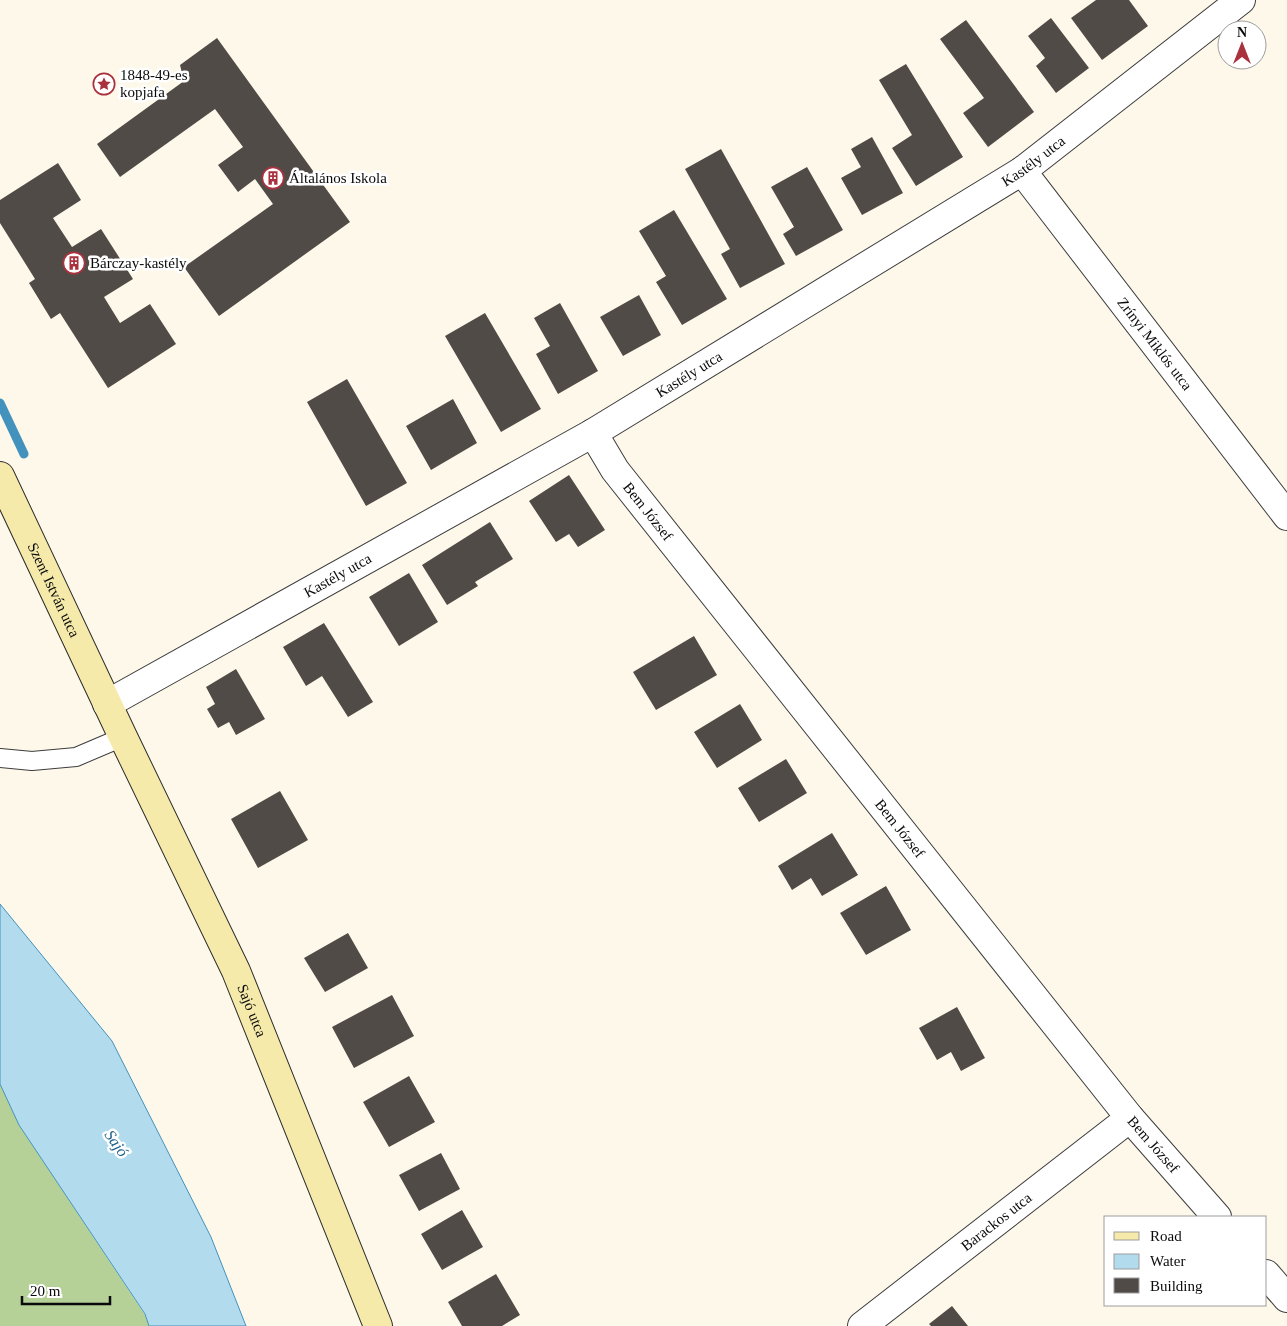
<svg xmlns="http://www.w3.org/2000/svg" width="1287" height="1326" font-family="Georgia,serif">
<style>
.forest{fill:#b5d198}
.water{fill:#b3dbee;stroke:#4392bd}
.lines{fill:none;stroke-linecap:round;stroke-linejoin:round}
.stream{stroke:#4392bd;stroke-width:9}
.building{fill:#514b48}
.service-casing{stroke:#3d3d3d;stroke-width:20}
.minor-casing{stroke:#3d3d3d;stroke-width:30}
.secondary-casing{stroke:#2c2c2c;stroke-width:30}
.service{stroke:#fff;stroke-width:18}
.minor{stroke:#fff;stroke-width:28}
.secondary{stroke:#f6eaab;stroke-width:28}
.labels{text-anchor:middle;stroke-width:5;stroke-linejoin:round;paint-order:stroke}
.poi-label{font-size:15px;fill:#0a0a0a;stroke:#fff;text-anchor:start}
.street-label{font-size:15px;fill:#0a0a0a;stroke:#fff}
.water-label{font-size:16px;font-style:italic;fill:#22638c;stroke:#fff}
</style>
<rect width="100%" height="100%" fill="#fdf8e9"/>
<path class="forest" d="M0 1084 19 1125 145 1315 149 1326H0Z"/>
<path class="water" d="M0 904 112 1041 211 1237 246 1326H149L145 1314 19 1125 0 1084Z"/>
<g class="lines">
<path class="stream" d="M0 403 24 454"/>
</g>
<path class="building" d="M1096 0H1129L1148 26 1102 60 1071 18Z
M1051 18 1089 68 1056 93 1036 66 1045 58 1028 36Z
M966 20 1034 112 988 147 963 113 984 98 940 39Z
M217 38 350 222 219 316 184 267 273 204 255 179 238 192 218 165 243 147 215 109 120 177 97 144 184 81 180 65Z
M906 64 963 157 916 186 892 148 912 135 879 80Z
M872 137 903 193 862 215 841 178 861 167 851 149Z
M721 149 785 264 740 288 721 254 730 249 685 169Z
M58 163 81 200 53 218 72 247 101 229 133 279 104 297 120 323 150 304 176 344 108 388 60 313 51 319 29 283 35 279 0 223V200Z
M807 167 843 230 796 256 783 234 794 227 771 187Z
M674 210 727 299 682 325 656 282 666 276 639 231Z
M639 295 661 335 623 356 600 317Z
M560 303 598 371 558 394 536 354 550 346 534 318Z
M485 313 541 409 501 432 445 336Z
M347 379 407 483 366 506 307 402Z
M453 399 477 443 431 470 406 426Z
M569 475 605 530 578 547 569 534 556 542 529 501Z
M490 522 513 559 475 582 478 586 447 605 422 565Z
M409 573 438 622 399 646 369 597Z
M324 623 373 702 348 717 322 676 306 686 283 647Z
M694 636 717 675 656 710 633 672Z
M236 669 265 719 236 735 229 722 218 728 207 709 215 704 206 687Z
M740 704 762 740 717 768 694 732Z
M786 759 807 793 759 822 738 788Z
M280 791 308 840 258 868 231 819Z
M832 833 858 875 822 896 811 878 792 890 778 866Z
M886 886 911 930 866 955 840 913Z
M348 933 368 968 325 992 304 958Z
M392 995 414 1036 354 1068 332 1027Z
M957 1007 985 1058 961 1071 951 1052 937 1060 919 1028Z
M409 1076 435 1122 389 1147 363 1102Z
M441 1153 460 1189 419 1211 399 1175Z
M462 1210 483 1247 442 1270 421 1234Z
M496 1274 520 1315 502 1326H462L448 1302Z
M952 1306 968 1326H931L929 1324Z"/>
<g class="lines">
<g class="service-casing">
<path id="service" d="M0 758 32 761 76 757 123 737"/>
</g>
<g class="minor-casing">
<g id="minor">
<path id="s1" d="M1022 171 1287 516"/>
<path id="s2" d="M593 433 615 470 1130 1118 1217 1217"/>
<path id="s3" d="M107 704 593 433 1022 171 1241 0"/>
<path d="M1266 1274 1287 1298"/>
<path id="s4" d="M862 1326 1130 1118"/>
</g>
</g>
<g class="secondary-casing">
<g id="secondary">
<path id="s5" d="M0 476 123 737 236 971 378 1326"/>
</g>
</g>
<use href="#service" class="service"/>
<use href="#minor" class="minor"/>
<use href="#secondary" class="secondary"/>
</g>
<defs>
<g id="sight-ring" transform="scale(1.125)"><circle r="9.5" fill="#fff" stroke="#a9323e" stroke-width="1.5"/><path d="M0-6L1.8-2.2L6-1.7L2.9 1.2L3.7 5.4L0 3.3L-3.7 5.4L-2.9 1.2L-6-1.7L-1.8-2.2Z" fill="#a9323e"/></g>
<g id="building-ring" transform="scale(1.125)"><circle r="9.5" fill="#fff" stroke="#a9323e" stroke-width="1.5"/><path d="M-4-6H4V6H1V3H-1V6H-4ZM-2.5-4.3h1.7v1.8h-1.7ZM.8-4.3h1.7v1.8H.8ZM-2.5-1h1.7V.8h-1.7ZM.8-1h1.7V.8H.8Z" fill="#a9323e"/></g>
</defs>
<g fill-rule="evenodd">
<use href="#sight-ring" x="104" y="84"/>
<use href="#building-ring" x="273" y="178"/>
<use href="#building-ring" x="74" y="263"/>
</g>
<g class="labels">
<g class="poi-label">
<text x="120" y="80">1848-49-es<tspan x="120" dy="17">kopjafa</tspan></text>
<text x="289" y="183">Általános Iskola</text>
<text x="90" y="268">Bárczay-kastély</text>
</g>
<g class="street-label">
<text dy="5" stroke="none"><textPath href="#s3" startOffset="1074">Kastély utca</textPath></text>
<text dy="5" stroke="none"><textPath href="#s1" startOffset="218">Zrínyi Miklós utca</textPath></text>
<text dy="5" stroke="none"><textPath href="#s3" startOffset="669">Kastély utca</textPath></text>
<text dy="5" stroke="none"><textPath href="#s2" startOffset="96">Bem József</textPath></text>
<text dy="5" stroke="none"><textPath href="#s3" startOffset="264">Kastély utca</textPath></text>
<text dy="5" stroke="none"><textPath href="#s5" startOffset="126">Szent István utca</textPath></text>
<text dy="5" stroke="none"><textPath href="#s2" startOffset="501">Bem József</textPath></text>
<text dy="5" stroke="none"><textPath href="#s5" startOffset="591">Sajó utca</textPath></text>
<text dy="5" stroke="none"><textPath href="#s2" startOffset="906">Bem József</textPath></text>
<text dy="5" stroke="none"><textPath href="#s4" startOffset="170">Barackos utca</textPath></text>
</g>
<g class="water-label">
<text transform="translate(117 1143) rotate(55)" y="6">Sajó</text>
</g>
</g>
<rect x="1104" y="1216" width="162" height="90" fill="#ffffff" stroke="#9d9d9d"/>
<rect x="1114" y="1232" width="25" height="8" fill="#f6eaab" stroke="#9d9d9d"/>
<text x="1150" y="1241" font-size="15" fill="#0a0a0a">Road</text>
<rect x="1114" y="1254" width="25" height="15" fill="#b3dbee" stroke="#9d9d9d"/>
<text x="1150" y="1266" font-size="15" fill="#0a0a0a">Water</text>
<rect x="1114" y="1278" width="25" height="15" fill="#514b48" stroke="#9d9d9d"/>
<text x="1150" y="1291" font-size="15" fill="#0a0a0a">Building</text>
<g transform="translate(1242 45)"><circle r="24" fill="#ffffff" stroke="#9d9d9d"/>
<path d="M0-4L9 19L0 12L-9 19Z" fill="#a9323e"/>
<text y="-8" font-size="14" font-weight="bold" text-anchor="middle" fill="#0a0a0a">N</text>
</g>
<path d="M22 1296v8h88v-8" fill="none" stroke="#0a0a0a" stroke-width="2.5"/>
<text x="30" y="1296" font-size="15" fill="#0a0a0a" stroke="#ffffff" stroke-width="4" paint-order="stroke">20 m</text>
</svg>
